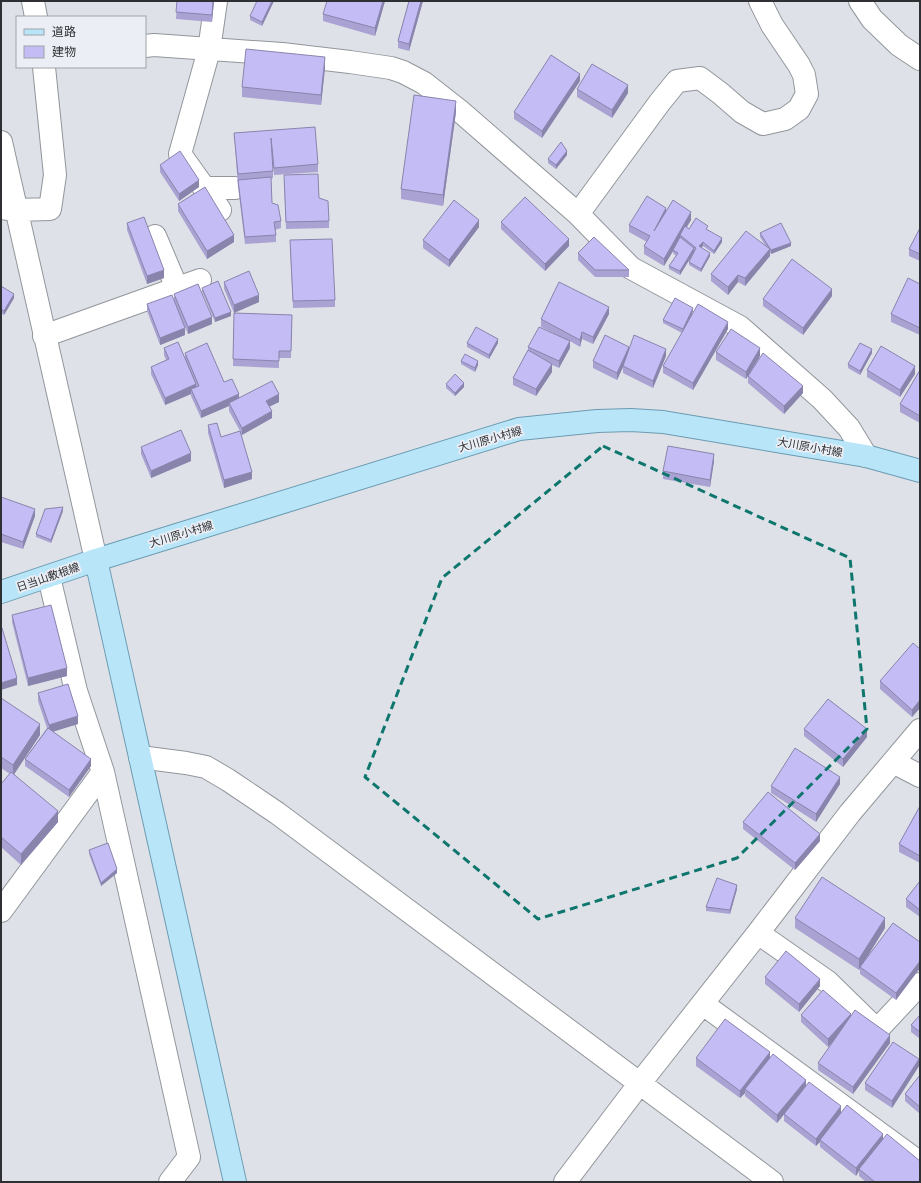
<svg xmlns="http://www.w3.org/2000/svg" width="921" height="1183" font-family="'Varela Round','Noto Sans JP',sans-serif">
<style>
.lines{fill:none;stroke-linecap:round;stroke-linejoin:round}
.minor-casing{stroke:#92969b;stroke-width:24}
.major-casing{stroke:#6b9bb1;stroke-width:24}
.minor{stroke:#fff;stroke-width:22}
.major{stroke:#b9e5f9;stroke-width:22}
.wall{fill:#a9a2d3}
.shaded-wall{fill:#8984ac}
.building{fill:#c4bcf5;stroke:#8984ac}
.marked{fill:none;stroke:#0f766e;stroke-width:3;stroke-dasharray:8 5;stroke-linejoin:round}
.labels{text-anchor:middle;stroke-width:3.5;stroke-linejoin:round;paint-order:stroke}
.street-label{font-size:11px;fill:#2f3033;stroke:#ebeff5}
</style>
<rect width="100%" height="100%" fill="#dee2e8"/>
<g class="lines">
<g class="minor-casing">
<path id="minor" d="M33 1 36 17
M216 1 209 50 180 154 220 210
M860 1 872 19 899 45 920 59
M145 46 154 45 282 54 350 62 391 68 403 72 424 83 461 112 578 214 631 268 740 327 822 399 849 428 866 456
M1 142 96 560
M204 188H235
M2 208 16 210 50 209 55 175 44 67
M578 214 660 102 677 81 700 78 720 93 742 112 763 124 785 119 799 109 807 94 804 75 799 65 772 25 760 1
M155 236 177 288
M44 336 200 280
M49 577 76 691 103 772 189 1157 170 1182
M140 757 186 763 206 767 228 780 277 813 772 1182
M893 762 920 776
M1 911 103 772
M758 933 828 982 877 1030 920 984
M703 1004 920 1163
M565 1182 640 1083 758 933 850 813 920 730"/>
</g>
<g class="major-casing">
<path id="major" d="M96 560 235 1182
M1 592 96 560 519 429 597 421 631 420 663 422 866 456 920 471"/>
</g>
<use href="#minor" class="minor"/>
<use href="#major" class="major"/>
</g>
<path class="wall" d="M177 1H214L212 22 176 19Z
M274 1 262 26 250 20V16Z
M385 1 375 36 323 21V14Z
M409 1H423L409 51 398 48V41Z
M325 68 321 105 242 97V87Z
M580 81 542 138 514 119V112Z
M577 89 628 93 612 118 577 97Z
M456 112 443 206 401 199V189Z
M234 133 318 164V172L274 175 273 164V178L271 179 272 203 281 221V228L275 230 276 235V242L245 244 238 187Z
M567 155 556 169 548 163V159Z
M160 165 199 187 179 201 160 172Z
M284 182 319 198 329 221V228L286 229Z
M178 204 234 242 207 259 178 211Z
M666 212 691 220 687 227 689 229 708 230 722 242 714 254 703 246 701 247 710 256 701 272 689 265V262L694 252 680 275 669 269V266L676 256 673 253V251L664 266 644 254V246L647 242 629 232V225Z
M501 222 569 246 545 271 501 229Z
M127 223 164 278 147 284 127 230Z
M479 227 449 267 423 248V240Z
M920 228V261L909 256V249Z
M760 233 791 246 771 254 770 252V256L745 286 738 282 728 295 711 281V274L765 245 760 237Z
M290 247 335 300V307L293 308Z
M578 253 629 270V277H595L578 260Z
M224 282 259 302 234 313 224 289Z
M920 284V335L891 322V314Z
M1 286 14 298 4 315 1 313Z
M202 288 231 316 215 322 202 291Z
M174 294 212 324 188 334 179 314 185 335 160 345 147 311V304L174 300Z
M832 296 803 335 763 306V299Z
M693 311 685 328 728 329 693 390 663 373V366L682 333 663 323V320Z
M234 313 292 315 291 358H279V368L233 366Z
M609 314 593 344 582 339 580 347 570 341V348L559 368 552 365V372L536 396 513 385V378L528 350V347L559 336 541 327V319Z
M467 343H498L489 359 467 347Z
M629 347 666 356 653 388 623 373V367L617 380 593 368V361Z
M164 348 185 359V353L224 382 239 398 279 402 269 407 272 418 242 435 241 433 252 479 224 488 208 433V425L221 437 240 431 229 411V406L201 418 191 396V394L165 405 151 374V367L166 360 164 355Z
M716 352 760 356 749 375 803 393 784 414 748 383V376L746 379 716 360Z
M872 353 860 375 848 368V364Z
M461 361 478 365 475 372 461 364Z
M867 370 915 374 900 397 867 377Z
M920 370V423L900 412V404Z
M446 384 464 387 455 396 446 388Z
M141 447 191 461 151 478 141 454Z
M714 461 710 487 663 479V471Z
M1 497 35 516 23 549 1 542Z
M63 511 51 543 36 537V534Z
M12 615 67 676 28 686 12 622Z
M920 649V708L912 717 880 689V681Z
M38 693 78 724 53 731 91 766 69 797 25 766V759L47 728 38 701Z
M1 698 40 735 14 774 58 822 21 865 1 847V784L10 774 1 768Z
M804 729 867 737 843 767 804 736Z
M840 784 816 822 771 793V786Z
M920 806V863L899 852V844Z
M743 822 820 841 795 870 743 829Z
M89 850 117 873 101 886 89 854Z
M920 881V917L906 907V899Z
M737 889 730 914 706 911V907Z
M795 918 885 928 859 970 795 928Z
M920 942V968L896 1000 860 974V967Z
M765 977 820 986 799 1012 765 984Z
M801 1015 851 1017 890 1043 853 1094 818 1070V1063L834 1040 828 1047 801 1022Z
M920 1015V1039L911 1032V1025Z
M696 1058H770L841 1113 883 1140 920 1182H866L859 1176V1171L856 1176 820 1147V1142L816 1146 784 1121V1114L777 1123 745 1096V1093L740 1098 696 1066Z
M919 1066 892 1108 865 1090V1083Z
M920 1075V1114L905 1101V1094Z"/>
<path class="shaded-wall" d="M213 1H214L212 22V15Z
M272 1H274L262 26V22Z
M383 1H385L375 36V28Z
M421 1H423L409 51V44Z
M325 57V68L321 105V95Z
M580 74V81L542 138V131Z
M628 85V93L612 118V110Z
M456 101V112L443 206V195Z
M567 151V155L556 169V165Z
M199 180V187L179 201V194Z
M666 208V216L654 231Z
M691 212V220L681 236 680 235V239L673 250V251L664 266V259Z
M479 220V227L449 267V260Z
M234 235V242L207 259V251Z
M722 238V242L714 254V251Z
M569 239V246L545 271V264Z
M703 242V246L699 250V246Z
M791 243V246L771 254V250Z
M694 248V252L680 275V271Z
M770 249V256L745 286V278Z
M710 253V256L701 272V269Z
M164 270V278L147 284V276Z
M738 275V282L728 295V287Z
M832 289V296L803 335V328Z
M14 294V298L4 315V311Z
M259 295V302L234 313V305Z
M609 307V314L593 344V337Z
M693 308V311L683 333V329Z
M231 312V316L215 322V318Z
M212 317V324L188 334V327Z
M728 322V329L693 390V383Z
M185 328V335L160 345V338Z
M582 332V339L580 347V340Z
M498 339V343L489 359V355Z
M570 341V348L559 368V361Z
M629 347V354L617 380V373Z
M760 348V356L746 379V372Z
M666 349V356L653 388V381Z
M872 349V353L860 375V371Z
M478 361V365L475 372V368Z
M552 364V372L536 396V389Z
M915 366V374L900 397V390Z
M464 383V387L455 396V393Z
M196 384V391L191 389V394L165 405V398Z
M803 386V393L784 414V406Z
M239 394V401L229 403V406L201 418V411Z
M279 394V402L266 408V401Z
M272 411V418L242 435V428Z
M191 453V461L151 478V471Z
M714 454V461L710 487V480Z
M252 472V479L224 488V480Z
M63 507V511L51 543V540Z
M35 509V516L23 549V542Z
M67 668V676L28 686V678Z
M17 678V685L1 690V683Z
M920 700V708L912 717V710Z
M78 716V724L49 733V725Z
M40 724V735L13 776V765Z
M867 729V737L843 767V759Z
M91 759V766L69 797V790Z
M840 777V784L816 822V814Z
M58 811V822L21 865V854Z
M820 834V841L795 870V863Z
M117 869V873L101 886V883Z
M737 885V889L730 914V910Z
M885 918V928L859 970V959Z
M920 961V968L896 1000V993Z
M820 979V986L799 1012V1004Z
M851 1014V1022L828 1047V1039Z
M890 1035V1043L853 1094V1087Z
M770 1052V1060L745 1089V1093L740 1098V1091Z
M919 1059V1066L892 1108V1101Z
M806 1080V1088L777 1123V1115Z
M841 1106V1113L820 1140V1142L816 1146V1139Z
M883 1134V1141L859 1169V1171L856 1176V1168Z"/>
<path class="building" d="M177 1H213L212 15 176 12Z
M257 1H272L262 22 250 16Z
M327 1H383L375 28 323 14Z
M409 1H421L409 44 398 41Z
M246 49 325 57 321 95 242 87Z
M551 55 580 74 542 131 514 112Z
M592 64 628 85 612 110 577 89Z
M414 95 456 101 443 195 401 189Z
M315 127 318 164 274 168 271 138 273 171 238 174 234 133Z
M561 142 567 151 556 165 548 159Z
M180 151 199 180 179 194 160 165Z
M318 174 319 198 328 201 329 221 286 222 284 175Z
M271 177 272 203 278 205 281 221 274 222 276 235 245 237 238 180Z
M205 187 234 235 207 251 178 204Z
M647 196 666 208 654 231 673 200 691 212 664 259 644 246 650 236 629 225Z
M525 197 569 239 545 264 501 222Z
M454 200 479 220 449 260 423 240Z
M144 217 164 270 147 276 127 223Z
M696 218 708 226 706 229 722 238 714 251 703 242 699 246 710 253 701 269 689 262 696 248 680 235 685 226 689 229Z
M781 223 791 243 771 250 760 233Z
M920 228V254L909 249Z
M746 231 770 249 745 278 738 275 728 287 711 274Z
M594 237 629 270H595L578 253Z
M680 237 694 248 680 271 669 266 678 253 673 250Z
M332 239 335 300 293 301 290 240Z
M792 259 832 289 803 328 763 299Z
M249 271 259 295 234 305 224 282Z
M908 278 920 284V328L891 314Z
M218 281 231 312 215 318 202 288Z
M559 282 609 307 593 337 582 332 580 340 541 319Z
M198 284 212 317 188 327 174 294Z
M1 286 14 294 4 311 1 309Z
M172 295 185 328 160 338 147 304Z
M675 298 693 308 683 329 663 320Z
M698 304 728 322 693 383 663 366Z
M234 313 292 315 291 351H279V361L233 359Z
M476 327 498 339 489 355 467 343Z
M539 327 570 341 559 361 528 347Z
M731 329 760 348 746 372 716 352Z
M605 335 629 347 617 373 593 361Z
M634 335 666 349 653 381 623 366Z
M178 342 196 384 165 398 151 367 169 359 164 348Z
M207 343 224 382 232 379 239 394 201 411 191 389 199 386 185 353Z
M860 343 872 349 860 371 848 364Z
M881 346 915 366 900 390 867 370Z
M528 350 552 364 536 389 513 378Z
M763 353 803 386 784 406 748 376Z
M465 354 478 361 475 368 461 361Z
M920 370V416L900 404Z
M455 374 464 383 455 393 446 384Z
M272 381 279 394 266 401 272 411 242 428 229 403Z
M217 423 221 437 240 431 252 472 224 480 208 425Z
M181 430 191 453 151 471 141 447Z
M668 446 714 454 710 480 663 471Z
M1 497 35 509 23 542 1 534Z
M63 507 51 540 36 534 45 509Z
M51 605 67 668 28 678 12 615Z
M2 628 17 678 1 683V629Z
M913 643 920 649V700L912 710 880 681Z
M68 684 78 716 49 725 38 693Z
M1 698 40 724 13 765 1 757Z
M828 699 867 729 843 759 804 729Z
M48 728 91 759 69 790 25 759Z
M795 748 840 777 816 814 771 786Z
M11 772 58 811 21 854 1 837V784Z
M768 792 820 834 795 863 743 822Z
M920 806V856L899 844Z
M108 843 117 869 101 883 89 850Z
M822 877 885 918 859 959 795 918Z
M717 878 737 885 730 910 706 907Z
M920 881V910L906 899Z
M893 923 920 942V961L896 993 860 967Z
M786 951 820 979 799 1004 765 977Z
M823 990 851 1014 828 1039 801 1015Z
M855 1010 890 1035 853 1087 818 1063Z
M920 1015V1032L911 1025Z
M725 1019 770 1052 740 1091 696 1058Z
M893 1042 919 1059 892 1101 865 1083Z
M773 1054 806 1080 777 1115 745 1089Z
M920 1075V1107L905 1094Z
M809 1082 841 1106 816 1139 784 1114Z
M847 1105 883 1134 856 1168 820 1140Z
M887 1134 920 1161V1182H875L859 1169Z"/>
<path class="marked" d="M603 446 850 558 867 729 737 858 538 919 365 777 442 578Z"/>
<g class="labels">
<g class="street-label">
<text transform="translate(490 439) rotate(-16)" y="4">大川原小村線</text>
<text transform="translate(810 447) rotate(10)" y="4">大川原小村線</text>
<text transform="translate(181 534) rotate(-17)" y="4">大川原小村線</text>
<text transform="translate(48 577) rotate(-19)" y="4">日当山敷根線</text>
</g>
</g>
<rect width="921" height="1183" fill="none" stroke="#2f3033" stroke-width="4"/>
<rect x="16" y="16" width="130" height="52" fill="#ebeff5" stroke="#a0a3a7"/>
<rect x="24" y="29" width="20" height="6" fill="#b9e5f9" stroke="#a0a3a7"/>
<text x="52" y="36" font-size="12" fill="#2f3033">道路</text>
<rect x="24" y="46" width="20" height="12" fill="#c4bcf5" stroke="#a0a3a7"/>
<text x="52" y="56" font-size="12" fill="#2f3033">建物</text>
</svg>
